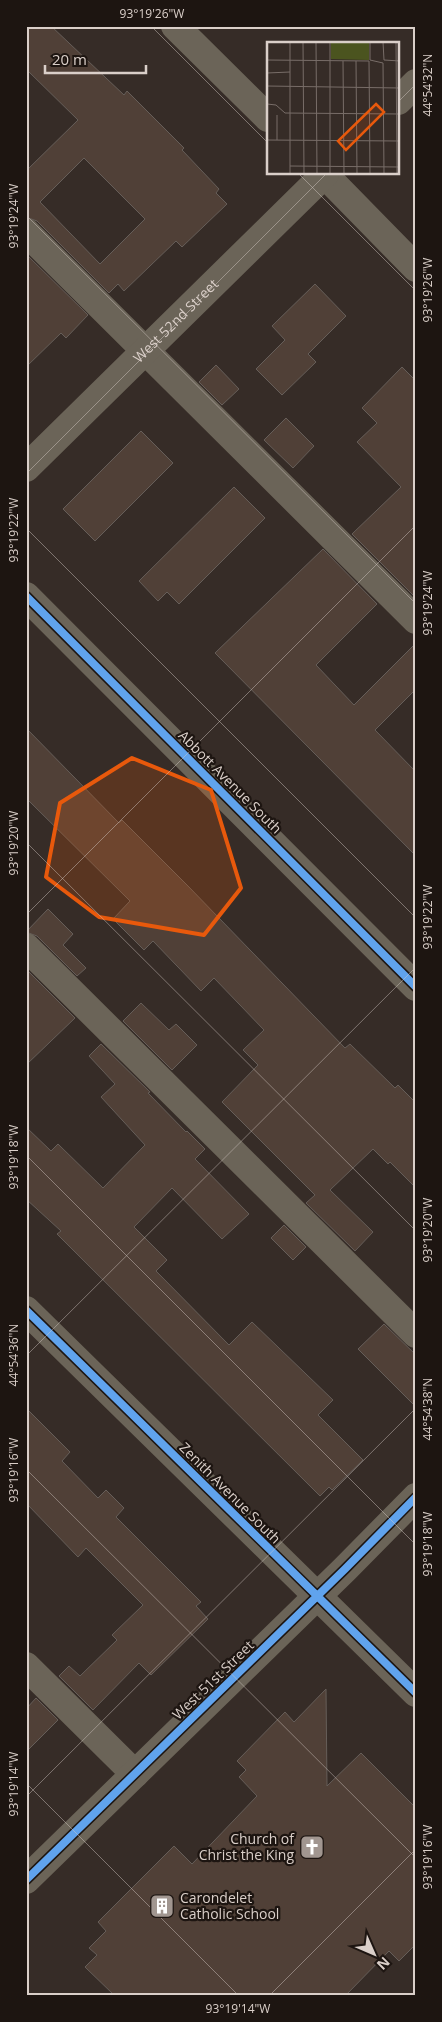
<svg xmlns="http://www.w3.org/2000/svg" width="442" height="2022" font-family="'Open Sans',sans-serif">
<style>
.building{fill:#504037;stroke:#665e59;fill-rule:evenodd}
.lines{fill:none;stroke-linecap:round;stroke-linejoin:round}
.minor{stroke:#6b6458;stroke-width:28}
.cycleway-casing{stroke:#1d1511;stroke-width:11}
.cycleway{stroke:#60a3ed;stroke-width:8}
.marked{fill:#e8590c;fill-opacity:0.2;stroke:#e8590c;stroke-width:4;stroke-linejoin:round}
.ticks{fill:none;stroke:#dacfc9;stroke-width:1;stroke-opacity:0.45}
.labels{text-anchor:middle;stroke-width:4.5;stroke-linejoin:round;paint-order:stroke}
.street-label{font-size:14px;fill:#dacfc9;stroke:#1d1511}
.poi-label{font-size:14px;fill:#dacfc9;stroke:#1d1511;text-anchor:end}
.inset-road{fill:none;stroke:#786d68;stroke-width:1}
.view{fill:#e8590c;fill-opacity:0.15;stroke:#e8590c;stroke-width:2.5}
.inset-edge{fill:none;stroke:#dacfc9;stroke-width:2.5}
.neatline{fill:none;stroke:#dacfc9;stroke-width:2}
.ticks-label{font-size:12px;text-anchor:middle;fill:#dacfc9}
</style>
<rect width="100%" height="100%" fill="#362c27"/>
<path class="building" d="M26 26H51L124 95 127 91 184 148 182 150 219 189 216 193 227 204 182 247 176 241 124 291 118 284 109 293 37 221 26 217V171L78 120 26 69ZM84 158 145 219 100 264 40 202Z
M26 254 88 315 66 338 61 333 26 367Z
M315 284 346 316 308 354 316 362 282 395 256 369 285 340 272 326Z
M216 365 239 389 222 405 199 382Z
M402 367 416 381V598L352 534 401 487 357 442 377 423 362 408Z
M286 418 314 446 293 468 264 440Z
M141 431 173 463 95 541 63 509Z
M234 487 265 518 179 604 167 592 158 601 139 581Z
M323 549 377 604 316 665 354 705 416 643V689L375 730 416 772V856L215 653Z
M26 728 119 823 122 820 187 885 345 1048 350 1044 395 1088 398 1085 416 1103V1188L390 1162 388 1164 373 1149 330 1190 373 1232 355 1251 306 1203 315 1195 222 1102 258 1065 243 1050 264 1030 214 978 201 991 153 941 144 950 113 919 130 901 26 798Z
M48 909 73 934 63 945 86 968 77 976 37 936 26 932Z
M26 969 75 1018 26 1065Z
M141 1003 169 1030 176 1024 197 1045 172 1070 123 1021Z
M101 1044 150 1092 148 1093 186 1132 187 1131 205 1149 195 1159 249 1214 222 1239 172 1188 134 1227 167 1260 156 1271 229 1345 252 1322 333 1400 318 1415 363 1460 332 1490 329 1487 320 1496 57 1234 61 1231 26 1199V1127L51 1151 58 1144 103 1188 145 1145 101 1097 115 1084 89 1056Z
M284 1225 306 1247 293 1260 271 1238Z
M384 1324 416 1355V1407L358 1349Z
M26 1408 70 1452 62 1461 98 1498 106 1490 124 1508 116 1517 201 1602 196 1606 208 1619 151 1675 139 1663 93 1710 59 1676 69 1666 80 1676 117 1640 112 1635 143 1605 86 1548 78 1557 26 1503Z
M326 1689 327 1786 361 1753 416 1808V1944L399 1961 389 1951 345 1996H115L85 1967 97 1955 89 1948 106 1931 98 1922 174 1846 192 1864 257 1796 239 1777 246 1770 237 1761 285 1712 294 1722Z
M36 1698 58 1720 26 1752V1709Z"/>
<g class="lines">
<g class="minor">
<path d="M175 26 268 118"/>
<path d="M398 101 416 83"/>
<path d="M324 174 416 268"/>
<path d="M26 232 416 620"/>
<path id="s1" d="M26 468 325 174"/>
<path d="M26 596 416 987"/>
<path d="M26 947 416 1334"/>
<path d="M26 1310 416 1693"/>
<path d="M26 1666 135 1774"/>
<path d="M26 1880 345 1569 416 1497"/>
</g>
<g class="cycleway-casing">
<path id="cycleway" d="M26 596 416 987
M26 1310 416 1693
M26 1880 345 1569 416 1497"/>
</g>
<use href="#cycleway" class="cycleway"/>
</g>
<path class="marked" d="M132 758 211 790 241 888 204 935 99 917 46 877 60 803Z"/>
<path class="ticks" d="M151 26 268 143M26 32 32 26M398 102 416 84M299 174 416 291M26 215 416 604M26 474 326 174M26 528 416 918M26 842 416 1231M26 915 416 525M26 1155 416 1545M26 1356 416 967M26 1469 416 1858M26 1783 239 1996M26 1797 416 1408M269 1996 416 1849"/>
<defs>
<g id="church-square" transform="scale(1.25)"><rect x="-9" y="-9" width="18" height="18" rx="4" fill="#a19690" stroke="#1d1511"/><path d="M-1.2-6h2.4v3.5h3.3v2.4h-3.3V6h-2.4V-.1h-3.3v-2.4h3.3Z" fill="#fff"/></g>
<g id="building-square" transform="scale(1.25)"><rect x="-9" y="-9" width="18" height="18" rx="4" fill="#a19690" stroke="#1d1511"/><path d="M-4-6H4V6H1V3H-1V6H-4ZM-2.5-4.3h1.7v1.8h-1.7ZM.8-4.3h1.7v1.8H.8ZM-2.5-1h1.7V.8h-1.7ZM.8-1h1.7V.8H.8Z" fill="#fff"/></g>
</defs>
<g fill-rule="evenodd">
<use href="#church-square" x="312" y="1847"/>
<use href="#building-square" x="162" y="1906"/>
</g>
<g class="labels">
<g class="street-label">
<text dy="5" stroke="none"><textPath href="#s1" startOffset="210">West 52nd Street</textPath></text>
<text transform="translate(230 782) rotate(45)" y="5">Abbott Avenue South</text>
<text transform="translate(230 1493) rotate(45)" y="5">Zenith Avenue South</text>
<text transform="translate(213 1680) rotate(-44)" y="5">West 51st Street</text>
</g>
<g class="poi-label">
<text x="294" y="1844">Church of<tspan x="294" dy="16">Christ the King</tspan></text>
<text x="180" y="1903" text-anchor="start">Carondelet<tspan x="180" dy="16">Catholic School</tspan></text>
</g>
</g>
<g transform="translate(267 42)">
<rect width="132" height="132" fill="#362c27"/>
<path d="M64 0H102V18L64 17Z" fill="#4b541f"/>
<path class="inset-road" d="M23 0V132M36 0 37 132M49 0 50 132M63 0V132M103 0V18L116 21 117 132M116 0 117 18 133 19M129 0 130 132M0 18 102 19 103 132M76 19 77 132M89 19 90 132M0 31 23 30M0 44 133 46M0 62 9 63 18 71 133 72M0 98 133 99M10 98V73M23 124 133 125"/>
<path class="view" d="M109 62 117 70 79 108 71 99Z"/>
<rect width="132" height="132" class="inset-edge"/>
</g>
<rect width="442" height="2022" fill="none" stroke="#1d1511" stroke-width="55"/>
<g transform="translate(374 1954) rotate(135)" stroke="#1d1511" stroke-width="4" paint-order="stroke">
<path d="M0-4L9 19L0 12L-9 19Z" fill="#dacfc9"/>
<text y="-8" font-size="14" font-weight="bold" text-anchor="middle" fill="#dacfc9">N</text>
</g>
<path d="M45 65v8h101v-8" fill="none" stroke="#dacfc9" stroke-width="2.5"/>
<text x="52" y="65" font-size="15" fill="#dacfc9" stroke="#1d1511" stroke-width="4" paint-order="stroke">20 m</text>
<rect x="28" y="28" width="386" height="1966" class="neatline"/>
<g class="ticks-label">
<text x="152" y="18">93°19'26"W</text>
<text transform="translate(428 85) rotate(-90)" y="4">44°54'32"N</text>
<text transform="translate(14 216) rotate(-90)" y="4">93°19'24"W</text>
<text transform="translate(428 290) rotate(-90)" y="4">93°19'26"W</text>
<text transform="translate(14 530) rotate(-90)" y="4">93°19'22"W</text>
<text transform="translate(428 603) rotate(-90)" y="4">93°19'24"W</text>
<text transform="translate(14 843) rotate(-90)" y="4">93°19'20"W</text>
<text transform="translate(428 917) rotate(-90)" y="4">93°19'22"W</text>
<text transform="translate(14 1157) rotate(-90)" y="4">93°19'18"W</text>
<text transform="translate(428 1230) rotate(-90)" y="4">93°19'20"W</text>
<text transform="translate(14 1355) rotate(-90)" y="4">44°54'36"N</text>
<text transform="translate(428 1409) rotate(-90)" y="4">44°54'38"N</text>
<text transform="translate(14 1470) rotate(-90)" y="4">93°19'16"W</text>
<text transform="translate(428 1544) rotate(-90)" y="4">93°19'18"W</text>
<text transform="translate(14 1784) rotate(-90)" y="4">93°19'14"W</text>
<text transform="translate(428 1857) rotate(-90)" y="4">93°19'16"W</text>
<text x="238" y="2013">93°19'14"W</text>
</g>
</svg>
